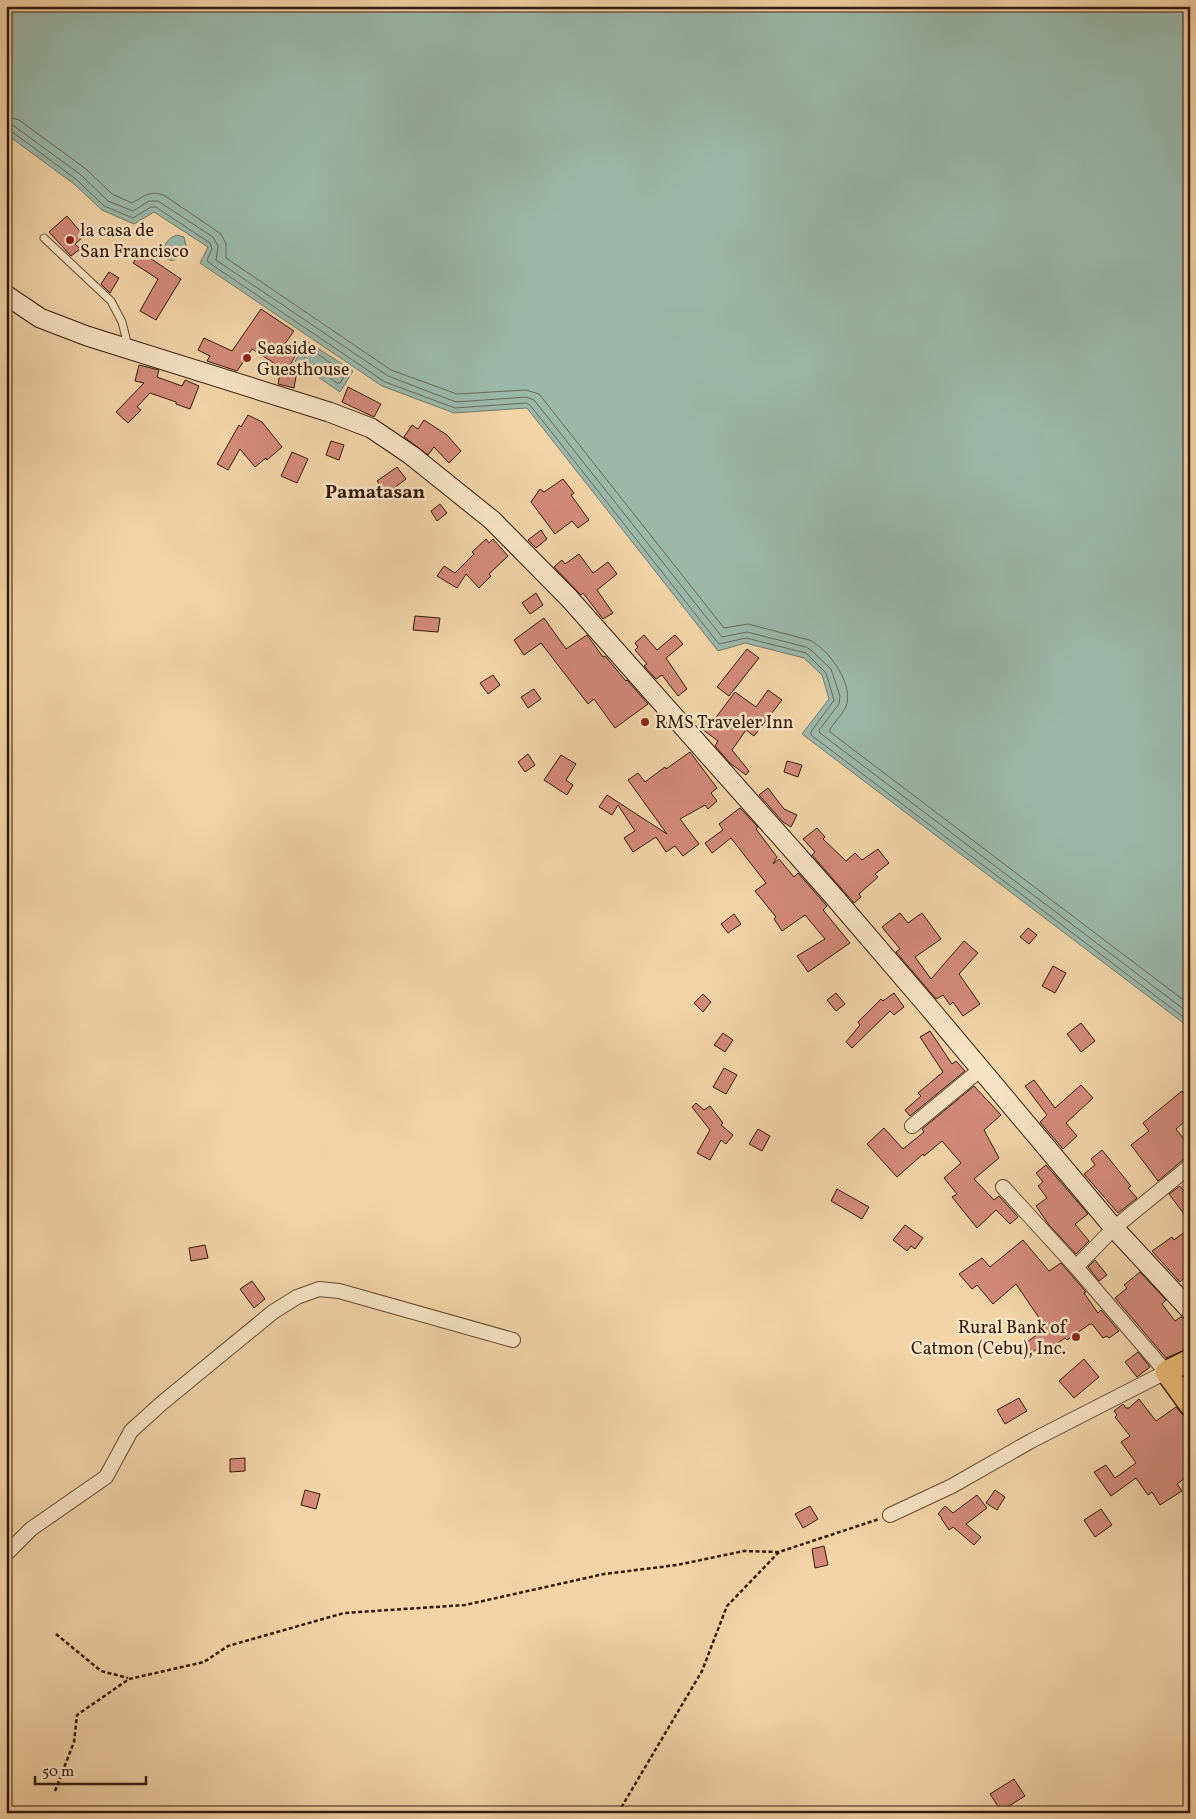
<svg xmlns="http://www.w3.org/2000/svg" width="1196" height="1819" font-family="Vollkorn,serif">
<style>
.water{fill:#9bb8ab;stroke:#72786a}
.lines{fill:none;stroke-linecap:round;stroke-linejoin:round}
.shore{stroke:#68685a;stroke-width:1}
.building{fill:#d38a7b;stroke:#341908}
.lane-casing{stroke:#644830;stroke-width:9}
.street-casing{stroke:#644830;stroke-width:16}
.secondary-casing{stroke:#341908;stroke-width:21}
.primary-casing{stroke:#341908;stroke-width:24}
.path{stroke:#341908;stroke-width:2.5;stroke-dasharray:4 2.5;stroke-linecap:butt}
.lane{stroke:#f7e3c6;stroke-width:7}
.street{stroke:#f7e3c6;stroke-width:14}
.secondary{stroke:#f7e3c6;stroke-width:19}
.primary{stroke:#e9ba74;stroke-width:21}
.poi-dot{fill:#8f2418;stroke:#f7e3c6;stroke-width:2}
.labels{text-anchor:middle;stroke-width:5;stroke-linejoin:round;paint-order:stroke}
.poi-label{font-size:18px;fill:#341908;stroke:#f7e3c6;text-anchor:start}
.neighbourhood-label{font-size:19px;font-weight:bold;fill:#341908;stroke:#f7e3c6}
</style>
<rect width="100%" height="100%" fill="#f2d4a7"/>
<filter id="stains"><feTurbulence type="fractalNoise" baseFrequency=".004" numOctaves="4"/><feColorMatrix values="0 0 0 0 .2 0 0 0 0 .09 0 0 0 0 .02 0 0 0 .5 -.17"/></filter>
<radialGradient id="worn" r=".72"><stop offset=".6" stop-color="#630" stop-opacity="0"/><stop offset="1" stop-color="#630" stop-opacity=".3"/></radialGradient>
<path class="water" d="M6 6H1190V1028L802 734 829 699 822 675 804 658 745 643 718 651 527 408 454 413 382 386 200 263 208 247 154 212 134 224 102 210 74 184 6 134Z
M177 235 184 237 186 246C181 255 175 266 164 257 162 247 167 238 177 235Z
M308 342 353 371 340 392 295 361Z"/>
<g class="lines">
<path class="shore" d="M6 116 19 120 86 169 112 194 132 203C143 197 151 189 165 196L221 234 226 244V258L391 370 457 394 526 390 539 394 724 628 748 624 809 640C828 648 852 682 847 703 845 712 835 721 830 729V732L1190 1005
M6 124 14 126 81 175 108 201 133 211 149 201H158L213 237 218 246 216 260 388 376 456 402 526 397 534 400 722 637 747 632 806 647 811 650 831 669 840 696 839 704 819 730 820 733 1190 1014
M6 130 11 131 77 180 104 206 133 218 151 207H156L210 243 212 249 207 260 208 262 385 382 455 408 526 403 530 405 719 644 746 638 806 653 826 673 834 700 811 732V735L1190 1022
M311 350 345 372V375L340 383H337L304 360V358L309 351Z"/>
</g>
<path class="building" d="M67 216 84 236 75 244 80 249 71 256 49 232Z
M141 252 181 279 156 320 140 311 158 279 133 263Z
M109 272 119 278 110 293 101 284Z
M261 309 294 331 284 345 297 353 287 370 297 371 294 388 278 384 281 369H283L252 349 237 371 207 361 210 356 198 350 204 338 232 351Z
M139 365 159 370 157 377 182 386 185 380 199 386 190 409 176 404V402L150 393 137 407 141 410 128 423 116 412 144 383 135 381Z
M348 387 381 404 374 417 342 402Z
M248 415 262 422 282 447 267 460 266 458 255 467 240 449 228 470 217 464 239 425 241 427Z
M424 420 447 435 461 451 449 463 434 447 428 455 404 437 412 425 418 429Z
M331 441 344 445 339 460 326 455Z
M292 452 308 459 297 483 281 476Z
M397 467 406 479 386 494 377 481Z
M563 479 574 493 571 495 589 520 578 528 572 521 555 534 531 502 540 489 544 492Z
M440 504 447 513 437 521 431 511Z
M541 530 547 539 536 548 528 540Z
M486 539 489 543 493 539 508 556 489 574 491 576 479 588 466 574 457 588 437 576 444 566 455 573 474 554 472 552Z
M579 554 593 573 608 562 617 574 597 590 613 613 603 619 583 593 581 595 554 567 562 560 565 564Z
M536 593 543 605 530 614 522 603Z
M415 616 440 618 438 632 413 630Z
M544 618 566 649 587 635 603 657 605 656 626 681 627 680 648 704 615 728 594 699 588 704 541 643 524 655 514 640Z
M644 635 657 650 675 635 683 644 666 658 687 689 678 696 662 675 656 679 644 666 647 664 635 650 638 647 635 643Z
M747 649 759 658 729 696 717 687Z
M493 675 500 685 488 694 480 683Z
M534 689 541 699 528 708 521 697Z
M768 690 782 700 754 736 746 730 732 750 749 771 746 775 730 763 715 746 718 741 702 729 711 718 714 720 735 692 756 707Z
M690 752 717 788 711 793 717 801 708 809 705 805 680 819 699 844 683 856 675 846 666 852 656 837 633 852 624 838 635 831 618 805 612 815 599 807 607 795 667 834 628 780 638 773 645 782 665 767 666 769Z
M528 754 535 765 525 772 518 762Z
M561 755 576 764 566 780 573 785 567 795 544 780Z
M787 761 802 765 798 777 784 772Z
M768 788 784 809 797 815 791 827 783 822 759 795Z
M740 808 758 827 756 829 777 857 773 864 779 859 794 877 798 873 827 906 823 910 850 943 808 972 797 956 825 939 805 915 782 931 774 919 776 917 755 891 766 883 731 838 712 853 705 843 723 830 719 824Z
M817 828 825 837 823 839 846 861 855 853 862 860 878 849 889 863 875 874 878 877 859 894 861 897 854 903 812 855 815 852 803 839Z
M900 913 908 923 922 913 941 939 915 957 931 979 964 941 978 953 959 974 980 1004 963 1016 953 1002 950 1005 943 995 936 999 896 952 900 949 882 927Z
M734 914 741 924 728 933 721 924Z
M1028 928 1037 935 1029 944 1020 937Z
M1053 966 1066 973 1055 993 1042 986Z
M836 993 845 1004 836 1011 827 1000Z
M894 993 904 1007 894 1015 890 1011 852 1048 846 1042 860 1025 858 1022 881 999 883 1001Z
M703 994 711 1002 703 1012 694 1003Z
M1081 1023 1095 1041 1081 1052 1067 1034Z
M930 1031 952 1064 956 1061 965 1071 910 1116 905 1110 921 1096 918 1093 943 1072 920 1037Z
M723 1033 733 1040 725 1052 714 1045Z
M724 1068 737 1075 726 1094 713 1087Z
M1034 1080 1055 1108 1081 1085 1093 1098 1066 1123 1077 1136 1063 1149 1040 1122 1047 1115 1025 1086Z
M974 1086 1001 1115 984 1130 999 1158 974 1179 994 1200 999 1196 1018 1217 1010 1224 996 1210 977 1228 952 1197 957 1194 944 1178 961 1163 942 1141 924 1156 923 1154 897 1177 867 1144 884 1128 903 1149 924 1132 922 1129Z
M1182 1091 1190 1100V1117L1176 1129 1190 1147V1157L1184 1159 1158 1181 1131 1145 1149 1131 1143 1123Z
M696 1103 704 1110 710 1106 723 1123 721 1125 733 1135 726 1144 721 1140 710 1160 697 1153 710 1130 692 1107Z
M758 1129 770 1136 762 1151 749 1144Z
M1102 1150 1131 1186 1128 1188 1137 1198 1118 1213 1084 1174 1095 1165 1091 1159Z
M1046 1165 1088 1214 1075 1224 1089 1241 1076 1254 1049 1225 1036 1206 1047 1198 1038 1186 1043 1182 1036 1173Z
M1180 1186 1190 1199V1222L1169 1194Z
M837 1189 869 1207 862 1219 831 1201Z
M905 1225 923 1238 915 1249 911 1246 907 1251 893 1240Z
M1190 1228V1285L1184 1278 1180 1282 1152 1251 1172 1237 1174 1240Z
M1023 1240 1049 1271 1061 1263 1086 1292 1084 1293 1098 1313 1101 1310 1119 1331 1109 1338 1107 1336 1103 1338 1092 1324H1090L1067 1340 1065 1338 1045 1352 1041 1346 1030 1354 1023 1345 1046 1328 1016 1284 993 1304 977 1285 972 1289 959 1274 982 1258 990 1267Z
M205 1245 208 1258 191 1261 189 1248Z
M1095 1260 1107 1275 1099 1281 1088 1267Z
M1140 1272 1166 1300 1162 1304 1175 1321 1181 1317 1190 1321V1348L1166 1358 1115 1298 1127 1288 1124 1285Z
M252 1281 265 1299 254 1308 240 1289Z
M1138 1352 1150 1367 1137 1377 1125 1362Z
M1084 1359 1099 1377 1074 1398 1059 1381Z
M1019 1398 1027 1411 1005 1424 997 1410Z
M1139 1399 1156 1421 1176 1407 1184 1416 1190 1417V1474L1177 1484 1182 1491 1160 1505 1152 1492 1148 1495 1136 1478 1111 1496 1094 1472 1106 1465 1115 1478 1136 1463 1121 1442 1130 1436 1115 1417 1117 1415 1114 1411 1123 1404 1126 1408H1129Z
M245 1458V1471L230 1472V1459Z
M305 1490 320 1494 316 1509 301 1505Z
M995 1490 1005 1497 997 1510 986 1503Z
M977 1495 987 1508 966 1524 981 1537 974 1545 953 1527 949 1530 941 1518H942L938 1514 945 1506 953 1513Z
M810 1506 818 1519 803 1528 795 1514Z
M1101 1509 1112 1525 1095 1537 1084 1520Z
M824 1546 828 1565 815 1568 812 1549Z
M1014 1779 1025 1796 1001 1811 990 1794Z"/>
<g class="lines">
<g class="lane-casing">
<path id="lane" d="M44 238 111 301 122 322 128 346"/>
</g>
<g class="street-casing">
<path id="street" d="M912 1126 981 1069
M1003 1187 1076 1267
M890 1515 952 1486 1031 1441 1166 1372 1076 1267 1114 1228 1190 1166
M6 1554 31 1529 106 1477 131 1431 162 1403 273 1312 297 1297 319 1289 339 1291 513 1340"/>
</g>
<g class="secondary-casing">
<path id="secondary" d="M6 295 40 318 87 336 329 412 371 428 411 455 492 520 569 598 829 891 926 1004 1114 1228 1190 1310"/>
</g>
<g class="primary-casing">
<path id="primary" d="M1190 1360 1166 1372 1190 1405"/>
</g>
<path class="path" d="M56 1634 101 1671 128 1678
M55 1791 74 1742 77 1715 129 1679 204 1662 228 1646 344 1613 465 1605 604 1574 677 1565 744 1551 779 1552
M618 1813 702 1671 727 1606 779 1552 879 1519"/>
<use href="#lane" class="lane"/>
<use href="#street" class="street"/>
<use href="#secondary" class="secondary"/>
<use href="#primary" class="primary"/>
</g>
<g class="poi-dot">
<circle cx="70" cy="240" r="5"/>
<circle cx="247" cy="358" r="5"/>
<circle cx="645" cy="722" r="5"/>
<circle cx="1076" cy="1337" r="5"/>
</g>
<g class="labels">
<g class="poi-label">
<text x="80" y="236">la casa de<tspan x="80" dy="21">San Francisco</tspan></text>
<text x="257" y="354">Seaside<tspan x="257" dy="21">Guesthouse</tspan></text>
<text x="655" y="728">RMS Traveler Inn</text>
<text x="1066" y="1333" text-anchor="end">Rural Bank of<tspan x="1066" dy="21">Catmon (Cebu), Inc.</tspan></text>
</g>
<g class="neighbourhood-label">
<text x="375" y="498">Pamatasan</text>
</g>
</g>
<rect width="1196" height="1819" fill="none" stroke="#f2d4a7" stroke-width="25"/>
<rect x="8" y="8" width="1181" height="1804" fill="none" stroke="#341908" stroke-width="2.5"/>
<rect x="12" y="12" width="1171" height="1794" fill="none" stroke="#341908"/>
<path d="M35 1776v8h111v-8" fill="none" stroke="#341908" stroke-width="2.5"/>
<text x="42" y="1776" font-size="15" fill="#341908" stroke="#f7e3c6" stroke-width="4" paint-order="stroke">50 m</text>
<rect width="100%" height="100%" filter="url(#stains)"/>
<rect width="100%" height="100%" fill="url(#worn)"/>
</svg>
